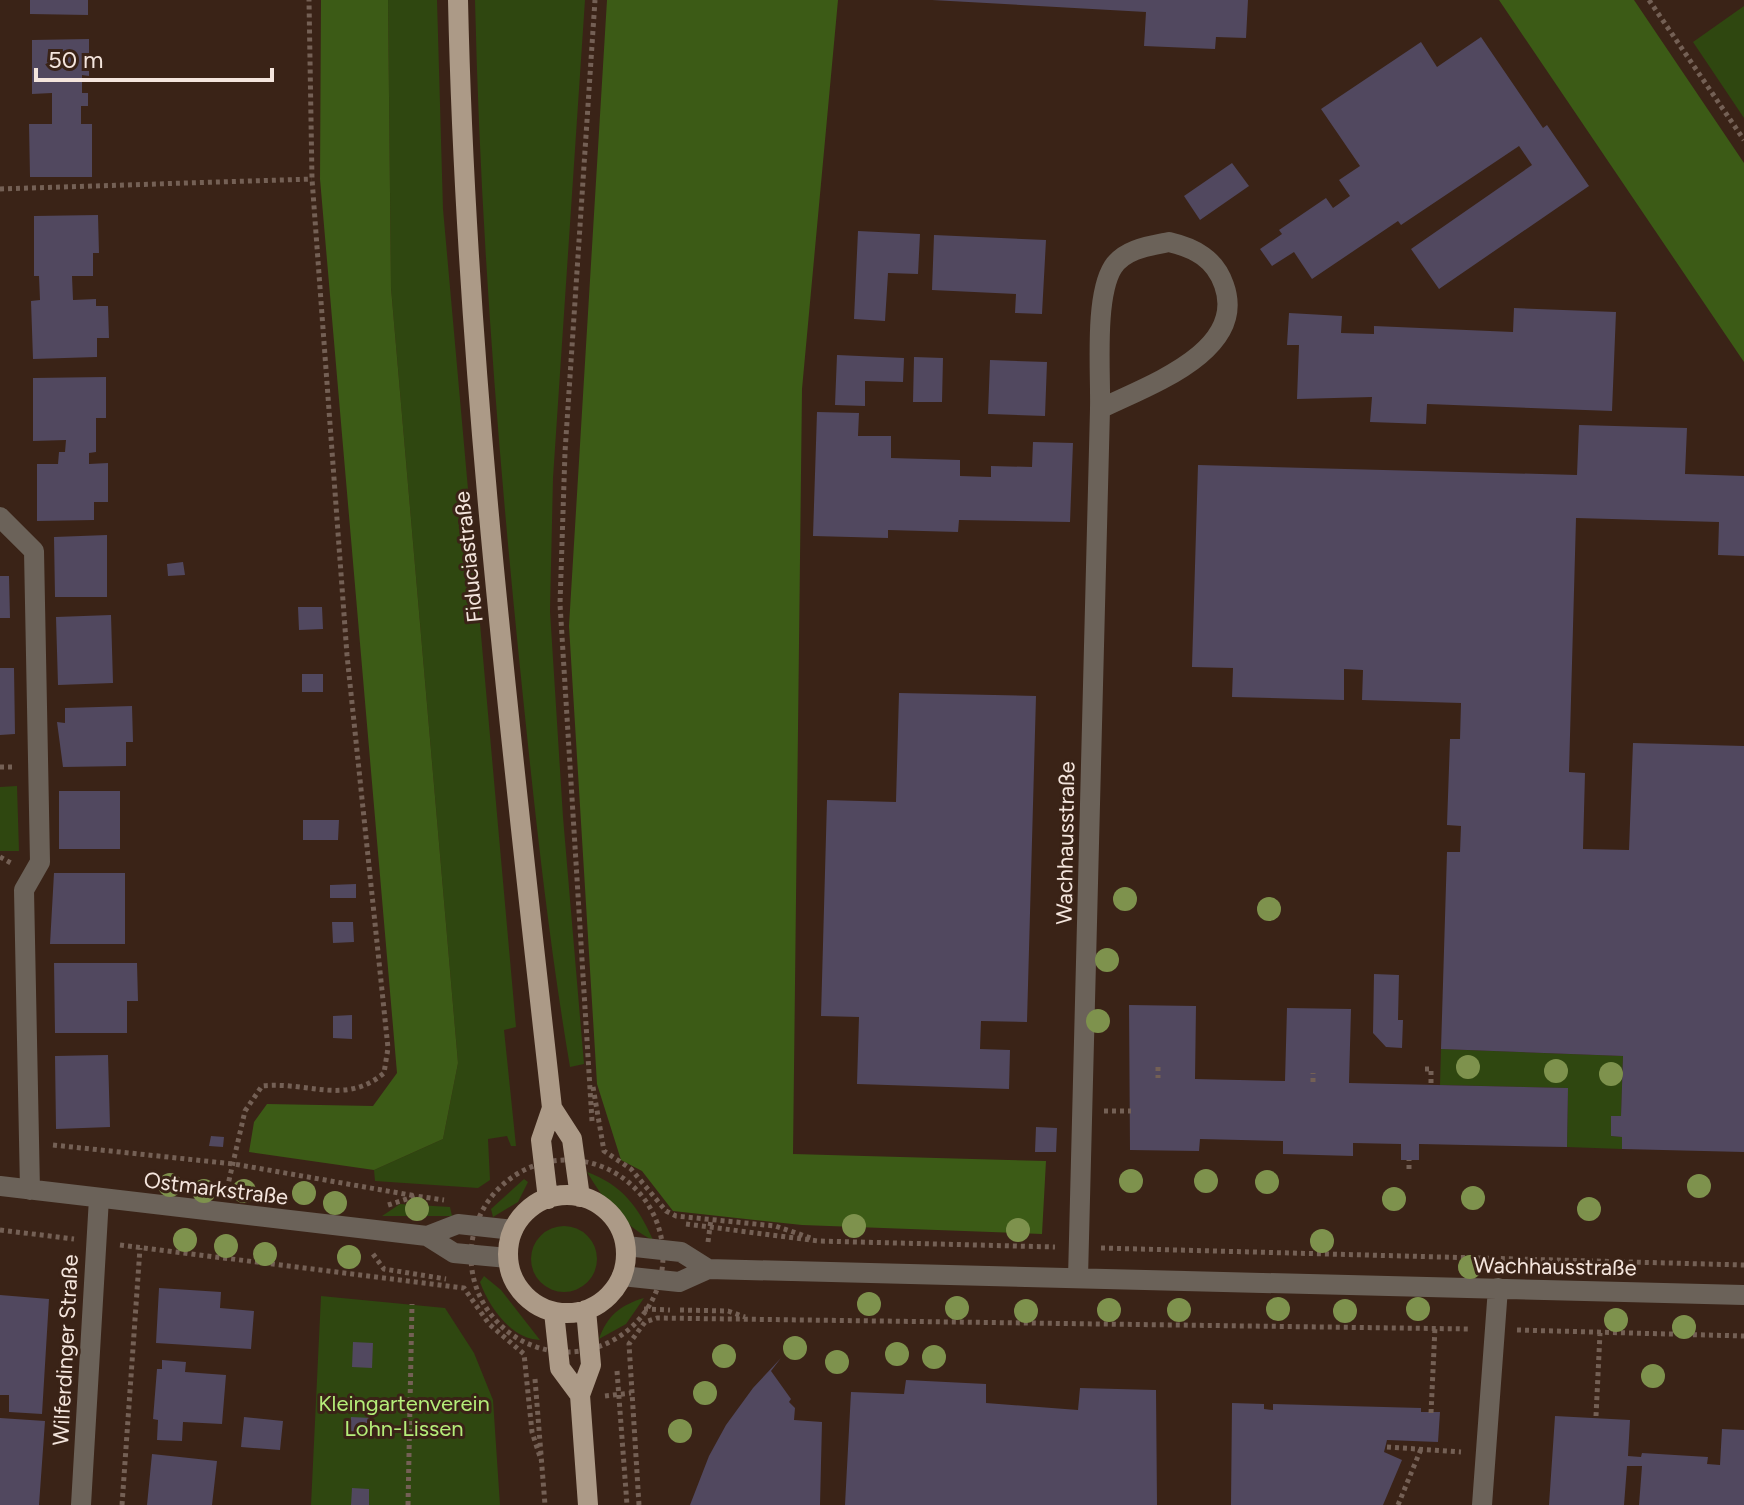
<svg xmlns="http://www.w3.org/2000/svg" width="1744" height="1505" font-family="Figtree,sans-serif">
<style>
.green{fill:#2f4710}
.forest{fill:#3c5b16}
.building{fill:#51485f}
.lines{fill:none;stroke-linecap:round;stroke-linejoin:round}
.path{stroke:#746055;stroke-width:5;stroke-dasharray:4 4;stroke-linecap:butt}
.minor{stroke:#6b6259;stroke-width:20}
.major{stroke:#ac9a87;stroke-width:20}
.tree{fill:#7e924d}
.labels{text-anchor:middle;stroke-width:6;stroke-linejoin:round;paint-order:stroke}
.street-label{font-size:22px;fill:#f4e5dd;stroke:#3a2317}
.park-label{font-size:22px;fill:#b5ed79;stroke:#3a2317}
</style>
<rect width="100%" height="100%" fill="#3a2317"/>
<path class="green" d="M388 0H437L443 209 516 1027 504 1030 516 1146H511L507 1136 488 1139 490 1180 478 1188 375 1181 374 1170 443 1139 458 1063 391 288Z
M475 0H585L553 478 550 611 563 817 584 1064 570 1067C547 931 533 795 519 658 497 440 480 220 475 0Z
M1744 6V118L1693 42Z
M17 786 19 851H0V787Z
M1441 1049 1623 1056 1621 1116H1611V1136L1622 1137V1149L1567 1147 1568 1088 1440 1085Z
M587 1172C622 1185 638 1206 653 1240 625 1227 603 1199 587 1172Z
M524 1179 528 1182 518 1202 493 1217 491 1209Z
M400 1204 450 1207 452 1216H382Z
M531 1259a33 33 0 1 1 66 0a33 33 0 1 1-66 0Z
M484 1276 501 1290 540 1340C511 1339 489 1307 480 1282Z
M321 1296 445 1308 474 1353 493 1400 500 1505H311Z
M644 1298 626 1324 599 1339C607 1316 620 1305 644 1298Z"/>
<path class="forest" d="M321 0H388L391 288 458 1063 443 1139 374 1170 249 1152 254 1122 267 1104 373 1106 397 1073 320 179Z
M607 0H838L802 389 793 1154 1046 1161 1042 1234 802 1225 673 1211 642 1171 621 1160 597 1084 569 626Z
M1499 0H1634L1744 163V362Z"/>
<path class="building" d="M30 0H88V15L30 14Z
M932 0H1248L1246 38 1216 37 1215 49 1144 46 1146 12Z
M1481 37 1543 128 1547 125 1589 186 1439 289 1411 249 1532 165 1519 146 1401 225 1398 221 1312 279 1294 252 1272 266 1260 249 1282 234 1279 230 1326 198 1333 208 1350 196 1339 180 1360 166 1321 109 1421 42 1437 67Z
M89 39V76L82 75V93H88V106H81V124H92V177H30L29 124H52V93L32 94V40Z
M1232 163 1249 186 1200 220 1184 196Z
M98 215 99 253H93V276H72L73 300 96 299V306H108L109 338H97V357L33 359 31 301 40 300 39 276H34V216Z
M858 231 920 234 918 274 888 273 885 321 854 319Z
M934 235 1046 240 1042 314 1015 313 1016 294 932 290Z
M1514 308 1616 312 1612 411 1427 404 1426 424 1370 422 1372 397 1297 399 1299 345H1287L1289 313 1342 316 1341 333 1374 334V326L1513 332Z
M837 355 904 358 903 382 865 381V406L835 405Z
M914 357 943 358 942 402H913Z
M990 360 1047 362 1045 416 988 414Z
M106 377V418H96V452L89 453V464L108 463V502H94V520L37 521V464H58L59 452H65L66 440 33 441V378Z
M817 412 859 413 858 436H891V458L960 460V476L991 477V466L1032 467 1033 442 1073 443 1070 522 959 520 958 532 888 530V538L813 536Z
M1579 425 1687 428 1685 474 1744 476V556L1718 555 1719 522 1576 518 1569 772 1585 773 1583 849 1629 850 1633 743 1744 746V1152L1622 1149V1137L1611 1136V1116H1621L1623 1056 1441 1049 1447 852H1460L1461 826 1447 825 1450 739H1460L1461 703 1362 700 1363 670 1344 669V700L1232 697 1233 668 1192 667 1198 465 1577 475Z
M107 535V597H55L54 537Z
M183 562 185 575 168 576 167 564Z
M0 576H9L10 618H0Z
M298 607H322L323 629 299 630Z
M111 615 113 683 58 685 56 617Z
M0 668H14L15 734 0 735Z
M302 674H323V692H302Z
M899 693 1036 696 1027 1022 981 1021 980 1049 1010 1050 1009 1089 857 1084 859 1017 821 1016 827 800 896 802Z
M132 706 133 742H126V766L63 767 57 722 65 723V708Z
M59 791H120V849H59Z
M303 820H339L338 840H303Z
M54 873H125V944H50Z
M356 884V898H330V885Z
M332 922H353L354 942 333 943Z
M54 963H137L138 1001H127V1033H55Z
M1374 974 1399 975 1398 1020H1403L1402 1048 1386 1047 1373 1033Z
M1129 1005 1196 1006 1195 1079 1285 1081 1287 1008 1351 1009 1349 1083 1568 1088 1567 1147 1419 1144V1160H1401V1144L1353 1143V1156L1283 1154V1141L1200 1139 1199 1151 1130 1150Z
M352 1015V1039L333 1038V1016Z
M108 1055 110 1127 56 1129 55 1056Z
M1036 1127 1057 1128 1056 1152H1035Z
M211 1136 224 1137 223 1147 209 1146Z
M159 1288 221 1292 220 1308 254 1311 251 1349 156 1343Z
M0 1295 49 1299 42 1414 9 1412V1395H0Z
M353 1342 373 1343 372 1368 352 1367Z
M781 1358 771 1371 791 1399 789 1402 795 1408 794 1420 822 1422 820 1505H690L709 1456 726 1425 753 1388Z
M162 1360 186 1362 185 1372 226 1375 222 1424 183 1422 182 1441 157 1440 158 1420 153 1419 157 1369H162Z
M906 1380 986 1384V1403L1078 1410 1080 1388 1156 1390 1157 1505H845L851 1392 904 1394Z
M1232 1403 1264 1404V1409L1273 1410V1404L1421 1408V1412H1440L1438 1442 1387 1440 1384 1452 1402 1460 1383 1505H1231Z
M1555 1416 1630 1420 1628 1456 1641 1457 1642 1453 1708 1457 1707 1464 1720 1465 1722 1429 1744 1430V1505H1639L1642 1466H1627L1624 1505H1549Z
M244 1417 283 1421 280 1450 241 1447Z
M351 1417 372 1418 371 1436H351Z
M0 1418 45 1421 39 1505H0Z
M152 1454 217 1461 212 1505H147Z
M352 1488 369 1489V1505H351Z"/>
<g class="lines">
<path class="path" d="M1649 0 1744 140
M0 189 312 179
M0 767H13
M0 857 11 863
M1158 1067V1078
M1425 1069H1431V1086
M1313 1082V1073
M593 1087 604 1151 631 1169 666 1211 676 1216 775 1226 811 1238
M1104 1111H1131
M592 1121 560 604 565 452 595 0
M53 1145 234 1164 416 1196
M471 1256a96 96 0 1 1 192 0a96 96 0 1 1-192 0Z
M1409 1169V1160
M227 1189 245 1111 262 1086C308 1081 345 1106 384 1073L388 1048 347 655 312 179 309 0
M388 1205 416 1196 444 1200
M686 1224 818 1241 1055 1247
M0 1230 74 1239
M708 1242 711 1219
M120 1245 464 1288 489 1324 524 1354 532 1432 541 1460
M1101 1248 1744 1265
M373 1254 384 1269 446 1279
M644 1309 670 1310
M680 1310 728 1311 745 1317
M1517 1330 1744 1336
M617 1371 627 1505
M535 1379 545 1505
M605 1396 631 1393
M1431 1413 1435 1327
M1596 1416 1600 1333
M1387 1447 1461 1452
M122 1505 140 1248
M408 1505 412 1304
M639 1505 629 1344 645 1322 657 1318 1471 1329
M1398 1505 1421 1449"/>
<path class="minor" d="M1169 242C1195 248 1215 259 1224 285 1248 352 1146 386 1100 409 1101 374 1094 297 1113 267 1125 249 1149 246 1169 242Z
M0 517 34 551 40 862 24 890 30 1190
M0 1186 427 1236 454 1253 508 1258
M427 1236 458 1224 513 1230
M626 1246 681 1252 708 1269
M622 1276 679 1282 708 1269 1744 1295
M1078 1278 1100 409
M81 1505 99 1198
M1482 1505 1498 1288"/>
<path class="major" d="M458 0C466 371 511 739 552 1108L541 1140 548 1199
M552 1108 572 1139 580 1197
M508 1254a59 59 0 1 1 118 0a59 59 0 1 1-118 0Z
M586 1310 591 1365 580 1395 588 1505
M554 1312 560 1368 580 1395"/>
</g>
<g class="tree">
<circle cx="1125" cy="899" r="12"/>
<circle cx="1269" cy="909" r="12"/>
<circle cx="1107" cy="960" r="12"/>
<circle cx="1098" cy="1021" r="12"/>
<circle cx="1468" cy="1067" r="12"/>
<circle cx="1556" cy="1071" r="12"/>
<circle cx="1611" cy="1074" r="12"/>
<circle cx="1131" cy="1181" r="12"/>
<circle cx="1206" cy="1181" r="12"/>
<circle cx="1267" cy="1182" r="12"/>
<circle cx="170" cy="1185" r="12"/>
<circle cx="1699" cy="1186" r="12"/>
<circle cx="204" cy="1191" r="12"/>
<circle cx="244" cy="1191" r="12"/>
<circle cx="304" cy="1193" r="12"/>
<circle cx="1473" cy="1198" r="12"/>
<circle cx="1394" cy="1199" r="12"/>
<circle cx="335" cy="1203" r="12"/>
<circle cx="417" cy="1209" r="12"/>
<circle cx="1589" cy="1209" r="12"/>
<circle cx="854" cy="1226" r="12"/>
<circle cx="1018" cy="1230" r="12"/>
<circle cx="185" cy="1240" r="12"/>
<circle cx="1322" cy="1241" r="12"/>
<circle cx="226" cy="1246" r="12"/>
<circle cx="265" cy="1254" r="12"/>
<circle cx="349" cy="1257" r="12"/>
<circle cx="1470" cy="1267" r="12"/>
<circle cx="869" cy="1304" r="12"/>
<circle cx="957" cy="1308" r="12"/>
<circle cx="1278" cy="1309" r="12"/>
<circle cx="1418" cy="1309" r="12"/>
<circle cx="1109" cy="1310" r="12"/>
<circle cx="1179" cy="1310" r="12"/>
<circle cx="1026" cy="1311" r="12"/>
<circle cx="1345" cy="1311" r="12"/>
<circle cx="1616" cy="1320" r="12"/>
<circle cx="1684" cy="1327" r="12"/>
<circle cx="795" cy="1348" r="12"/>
<circle cx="897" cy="1354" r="12"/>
<circle cx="724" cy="1356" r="12"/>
<circle cx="934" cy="1357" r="12"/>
<circle cx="837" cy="1362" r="12"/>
<circle cx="1653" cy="1376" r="12"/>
<circle cx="705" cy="1393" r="12"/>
<circle cx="680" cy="1431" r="12"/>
</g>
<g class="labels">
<g class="street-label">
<text transform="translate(468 557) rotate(-96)" y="8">Fiduciastraße</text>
<text transform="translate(1065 843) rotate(-89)" y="8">Wachhausstraße</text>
<text transform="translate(216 1188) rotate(7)" y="8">Ostmarkstraße</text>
<text transform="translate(1555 1266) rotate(1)" y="8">Wachhausstraße</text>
<text transform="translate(65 1350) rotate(-87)" y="8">Wilferdinger Straße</text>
</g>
<g class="park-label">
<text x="404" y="1411">Kleingartenverein<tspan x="404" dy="25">Lohn-Lissen</tspan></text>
</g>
</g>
<path d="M36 68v12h236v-12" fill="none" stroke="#f4e5dd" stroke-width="4"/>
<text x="48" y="68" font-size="24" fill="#f4e5dd" stroke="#3a2317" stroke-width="6" paint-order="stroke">50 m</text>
</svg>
